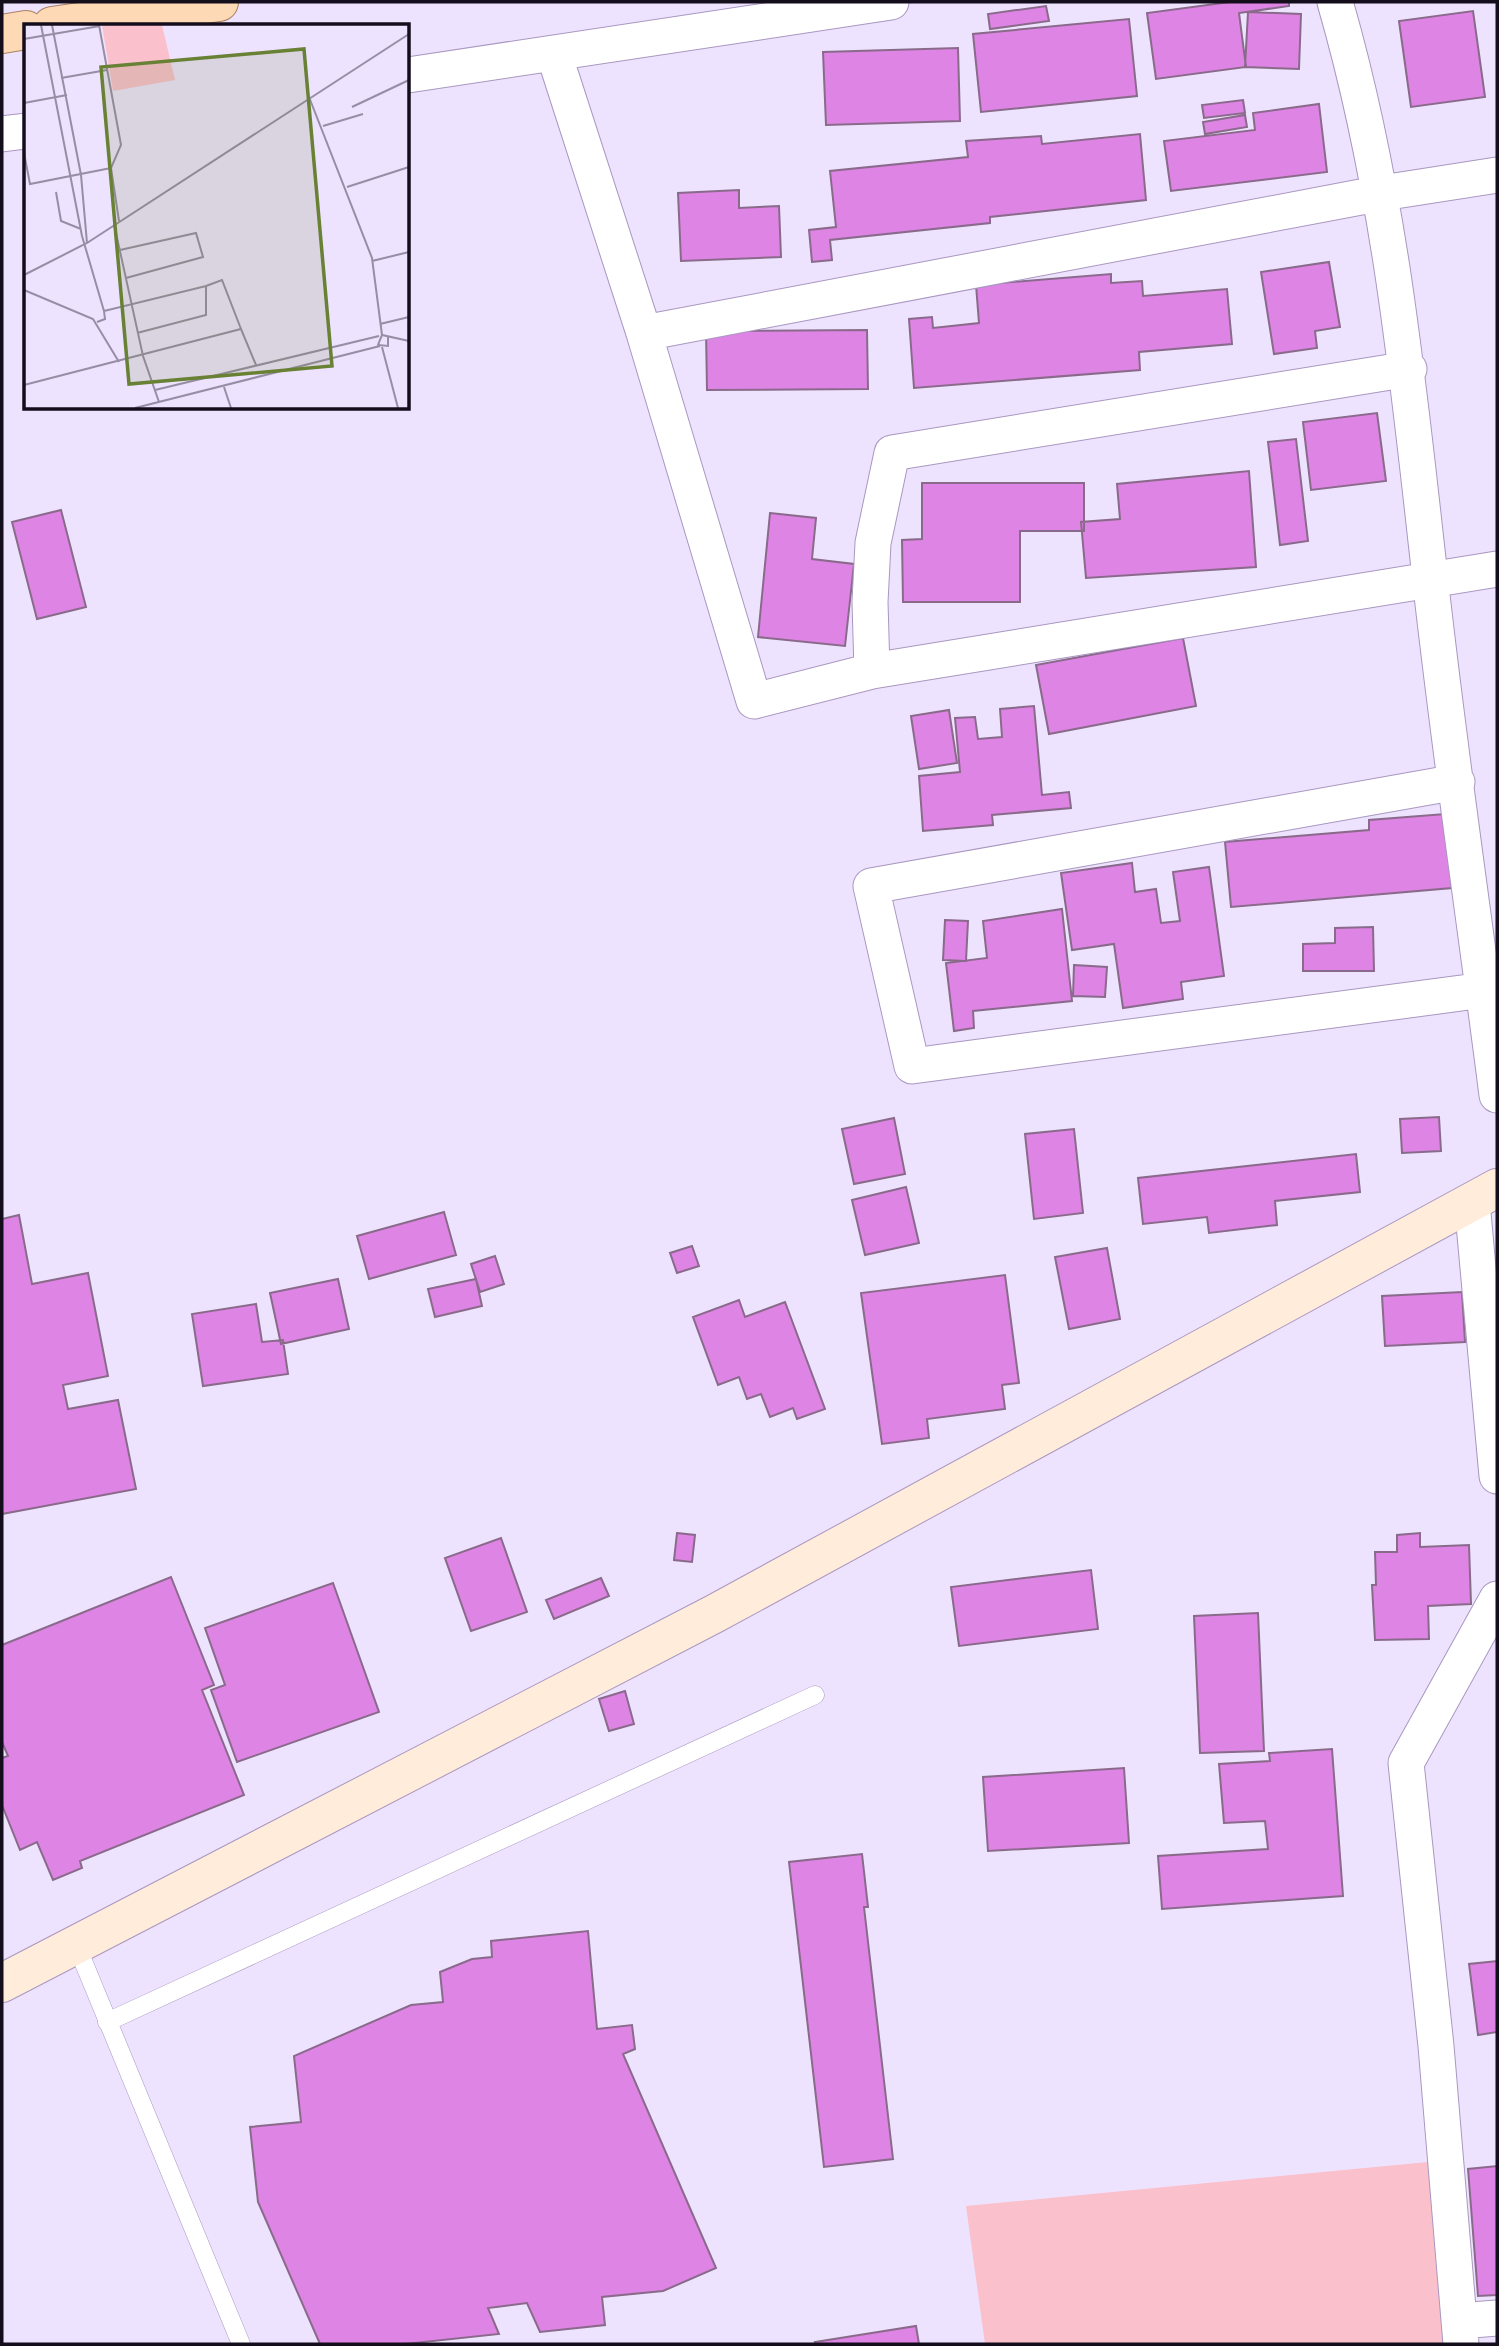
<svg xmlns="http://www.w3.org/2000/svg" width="1499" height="2346" font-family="Merriweather,serif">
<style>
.green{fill:#fac0cc}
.building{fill:#de84e4;stroke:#8a6a8b;stroke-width:2}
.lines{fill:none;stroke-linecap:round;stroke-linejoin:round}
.lane-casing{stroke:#a997c0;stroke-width:19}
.street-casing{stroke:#a997c0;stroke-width:37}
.secondary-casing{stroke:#a997c0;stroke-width:40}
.primary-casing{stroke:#ac8160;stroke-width:40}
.lane{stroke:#fff;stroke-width:18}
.street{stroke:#fff;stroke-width:35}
.secondary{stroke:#ffecda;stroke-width:38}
.primary{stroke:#fed9b5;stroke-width:38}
.inset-road{fill:none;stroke:#978da4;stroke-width:2}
.view{fill:#698134;fill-opacity:0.15;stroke:#698134;stroke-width:3.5}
.inset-edge{fill:none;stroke:#140d1c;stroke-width:3.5}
</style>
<rect width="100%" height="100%" fill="#eee3fe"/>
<path class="green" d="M1428 2162 1444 2344H985L966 2206Z"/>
<path class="building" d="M1230 2H1289V6L1239 13 1246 67 1156 79 1147 13Z
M1046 6 1049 21 990 29 988 14Z
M1473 11 1485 97 1411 107 1399 21Z
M1248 12 1301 14 1299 69 1245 67Z
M1129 19 1137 96 981 112 973 34Z
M958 48 960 121 826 125 823 52Z
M1243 100 1245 113 1204 118 1202 105Z
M1319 104 1327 172 1171 191 1164 141 1255 130 1253 113Z
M1245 115 1247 127 1205 134 1203 122Z
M1140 134 1146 200 990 217V223L830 240 832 260 812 262 809 230 836 227 830 171 968 157 966 141 1041 136 1042 144Z
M739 190V208L779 206 781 257 681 261 678 193Z
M1329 262 1340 327 1315 331 1317 348 1274 354 1261 272Z
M1111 274V283L1142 281 1143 296 1227 289 1232 344 1139 352 1140 370 914 388 909 319 932 317 933 328 979 323 976 285Z
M867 330 868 389 707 390 706 331Z
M1377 413 1386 481 1311 490 1303 422Z
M1296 439 1308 541 1280 545 1268 442Z
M1249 471 1256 567 1086 578 1081 522 1120 519 1117 484Z
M922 483H1084V531H1020V602H903L902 540 922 539Z
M61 510 86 607 37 619 12 522Z
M770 513 816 518 812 559 854 564 845 646 758 637Z
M1183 638 1196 706 1049 734 1036 665Z
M1034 706 1042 795 1069 792 1071 808 992 815 993 825 923 831 919 776 960 772 955 718 975 717 978 739 1002 737 1000 709Z
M949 710 957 763 919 769 911 716Z
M1445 814 1452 888 1231 907 1225 842 1369 830V820Z
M1132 863 1135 892 1156 889 1161 923 1180 921 1173 872 1209 867 1224 976 1181 982 1183 999 1123 1008 1114 944 1072 950 1061 873Z
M1062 909 1072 1001 973 1011 974 1028 954 1031 946 963 987 958 983 921Z
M945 920 968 921 966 961 943 960Z
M1373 927 1374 971H1303V944L1335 943V928Z
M1074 965 1107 967 1105 997 1073 996Z
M1439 1117 1441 1151 1402 1153 1400 1119Z
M894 1118 905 1174 854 1184 842 1129Z
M1074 1129 1083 1213 1034 1219 1025 1134Z
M1356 1154 1360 1192 1275 1201 1277 1225 1209 1233 1207 1217 1143 1224 1138 1178Z
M906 1187 919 1243 865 1255 852 1200Z
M444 1212 456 1255 369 1279 357 1236Z
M19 1215 32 1284 88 1273 108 1376 63 1385 68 1409 118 1400 136 1489 2 1514V1219Z
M692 1246 699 1266 677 1273 670 1253Z
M1107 1248 1120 1319 1069 1329 1055 1257Z
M495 1256 504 1284 480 1292 471 1264Z
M1005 1275 1019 1383 1002 1385 1005 1409 927 1419 929 1438 882 1444 861 1293Z
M338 1279 349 1329 281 1344 270 1293Z
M476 1279 482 1306 435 1317 428 1289Z
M1462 1292 1465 1342 1385 1346 1382 1296Z
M739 1300 745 1317 785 1302 825 1409 797 1419 793 1408 770 1417 761 1394 747 1399 739 1377 718 1385 693 1317Z
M256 1304 262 1342 283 1340 288 1374 203 1386 192 1314Z
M677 1533 695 1535 692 1562 674 1560Z
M1420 1533V1547L1469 1545 1471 1604 1428 1606 1429 1639 1375 1640 1372 1585H1376L1375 1552H1397V1535Z
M501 1538 527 1612 471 1631 445 1558Z
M1091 1570 1098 1629 959 1646 951 1587Z
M171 1577 214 1685 202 1690 244 1795 80 1861 82 1868 53 1880 37 1842 20 1850 2 1805V1758L8 1756 2 1742V1645Z
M601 1578 609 1596 554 1619 546 1600Z
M333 1583 379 1712 237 1762 211 1690 225 1685 205 1628Z
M1258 1613 1264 1751 1200 1753 1194 1616Z
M625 1691 634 1724 609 1731 599 1699Z
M1332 1749 1343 1896 1162 1909 1158 1856 1268 1849 1265 1821 1224 1823 1219 1764 1270 1761 1269 1753Z
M1124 1768 1129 1843 988 1851 983 1777Z
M862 1854 868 1907H864L893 2159 824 2167 789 1862Z
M588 1931 597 2029 632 2025 635 2049 623 2054 716 2268 663 2291 602 2297 605 2325 540 2332 527 2303 488 2308 499 2334 405 2344H320L258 2202 250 2127 301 2122 294 2056 411 2005 443 2002 440 1972 472 1959 492 1957 491 1941Z
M1497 1961V2032L1478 2035 1469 1964Z
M1497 2166V2295L1478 2296 1468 2169Z
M916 2326 919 2344H816L815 2342Z"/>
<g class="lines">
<g class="lane-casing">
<path id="lane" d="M76 1944 241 2344
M107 2022 815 1695"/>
</g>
<g class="street-casing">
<path id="street" d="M1335 2C1390 192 1408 381 1430 577 1449 750 1475 922 1497 1095
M554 54 644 333 1382 193 1497 175
M408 75 891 2
M2 134 26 131
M644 333 754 701 872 671
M1409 369 892 453 873 543 870 602 872 671 1497 569
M1457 782 871 886 912 1066 1484 990
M1472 1202 1497 1476
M1459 2321 1497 2318
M1461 2344 1436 2046 1406 1763 1497 1599"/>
</g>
<g class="secondary-casing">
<path id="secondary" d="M2 1983 714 1614 1497 1188"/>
</g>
<g class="primary-casing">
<path id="primary" d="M52 26 219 2
M2 34 26 30"/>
</g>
<use href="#lane" class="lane"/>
<use href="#street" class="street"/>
<use href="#secondary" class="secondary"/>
<use href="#primary" class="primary"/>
</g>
<g transform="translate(24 24)">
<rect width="385" height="385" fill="#eee3fe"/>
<path d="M78 1H138L151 56 89 67Z" fill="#fac0cc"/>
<path class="inset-road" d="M17 1 58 212 80 287M28 1 57 151 63 219M75 1 97 121 87 144 95 197M0 15 76 2M37 54 83 46M285 73 348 234 358 311M0 79 43 71M328 83 385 56M299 102 339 90M0 129 6 160 87 144M323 163 385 143M32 168 37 197 57 205M90 200 119 332 135 378M96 226 172 209 179 233 102 254M348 237 385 228M0 251 63 219 385 10M182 262 198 256 217 305M0 266 69 295 95 338M73 298 81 295 80 287 182 262V291L113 309M356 300 385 293M364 313V322L354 321 358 311 385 317M358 323 374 384M0 361 217 305 232 341M200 363 207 384M131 366 355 312M111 384 356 322"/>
<path class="view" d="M280 25 308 342 105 360 77 43Z"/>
<rect width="385" height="385" class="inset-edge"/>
</g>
<rect width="1499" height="2346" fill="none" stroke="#140d1c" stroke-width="7"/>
</svg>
